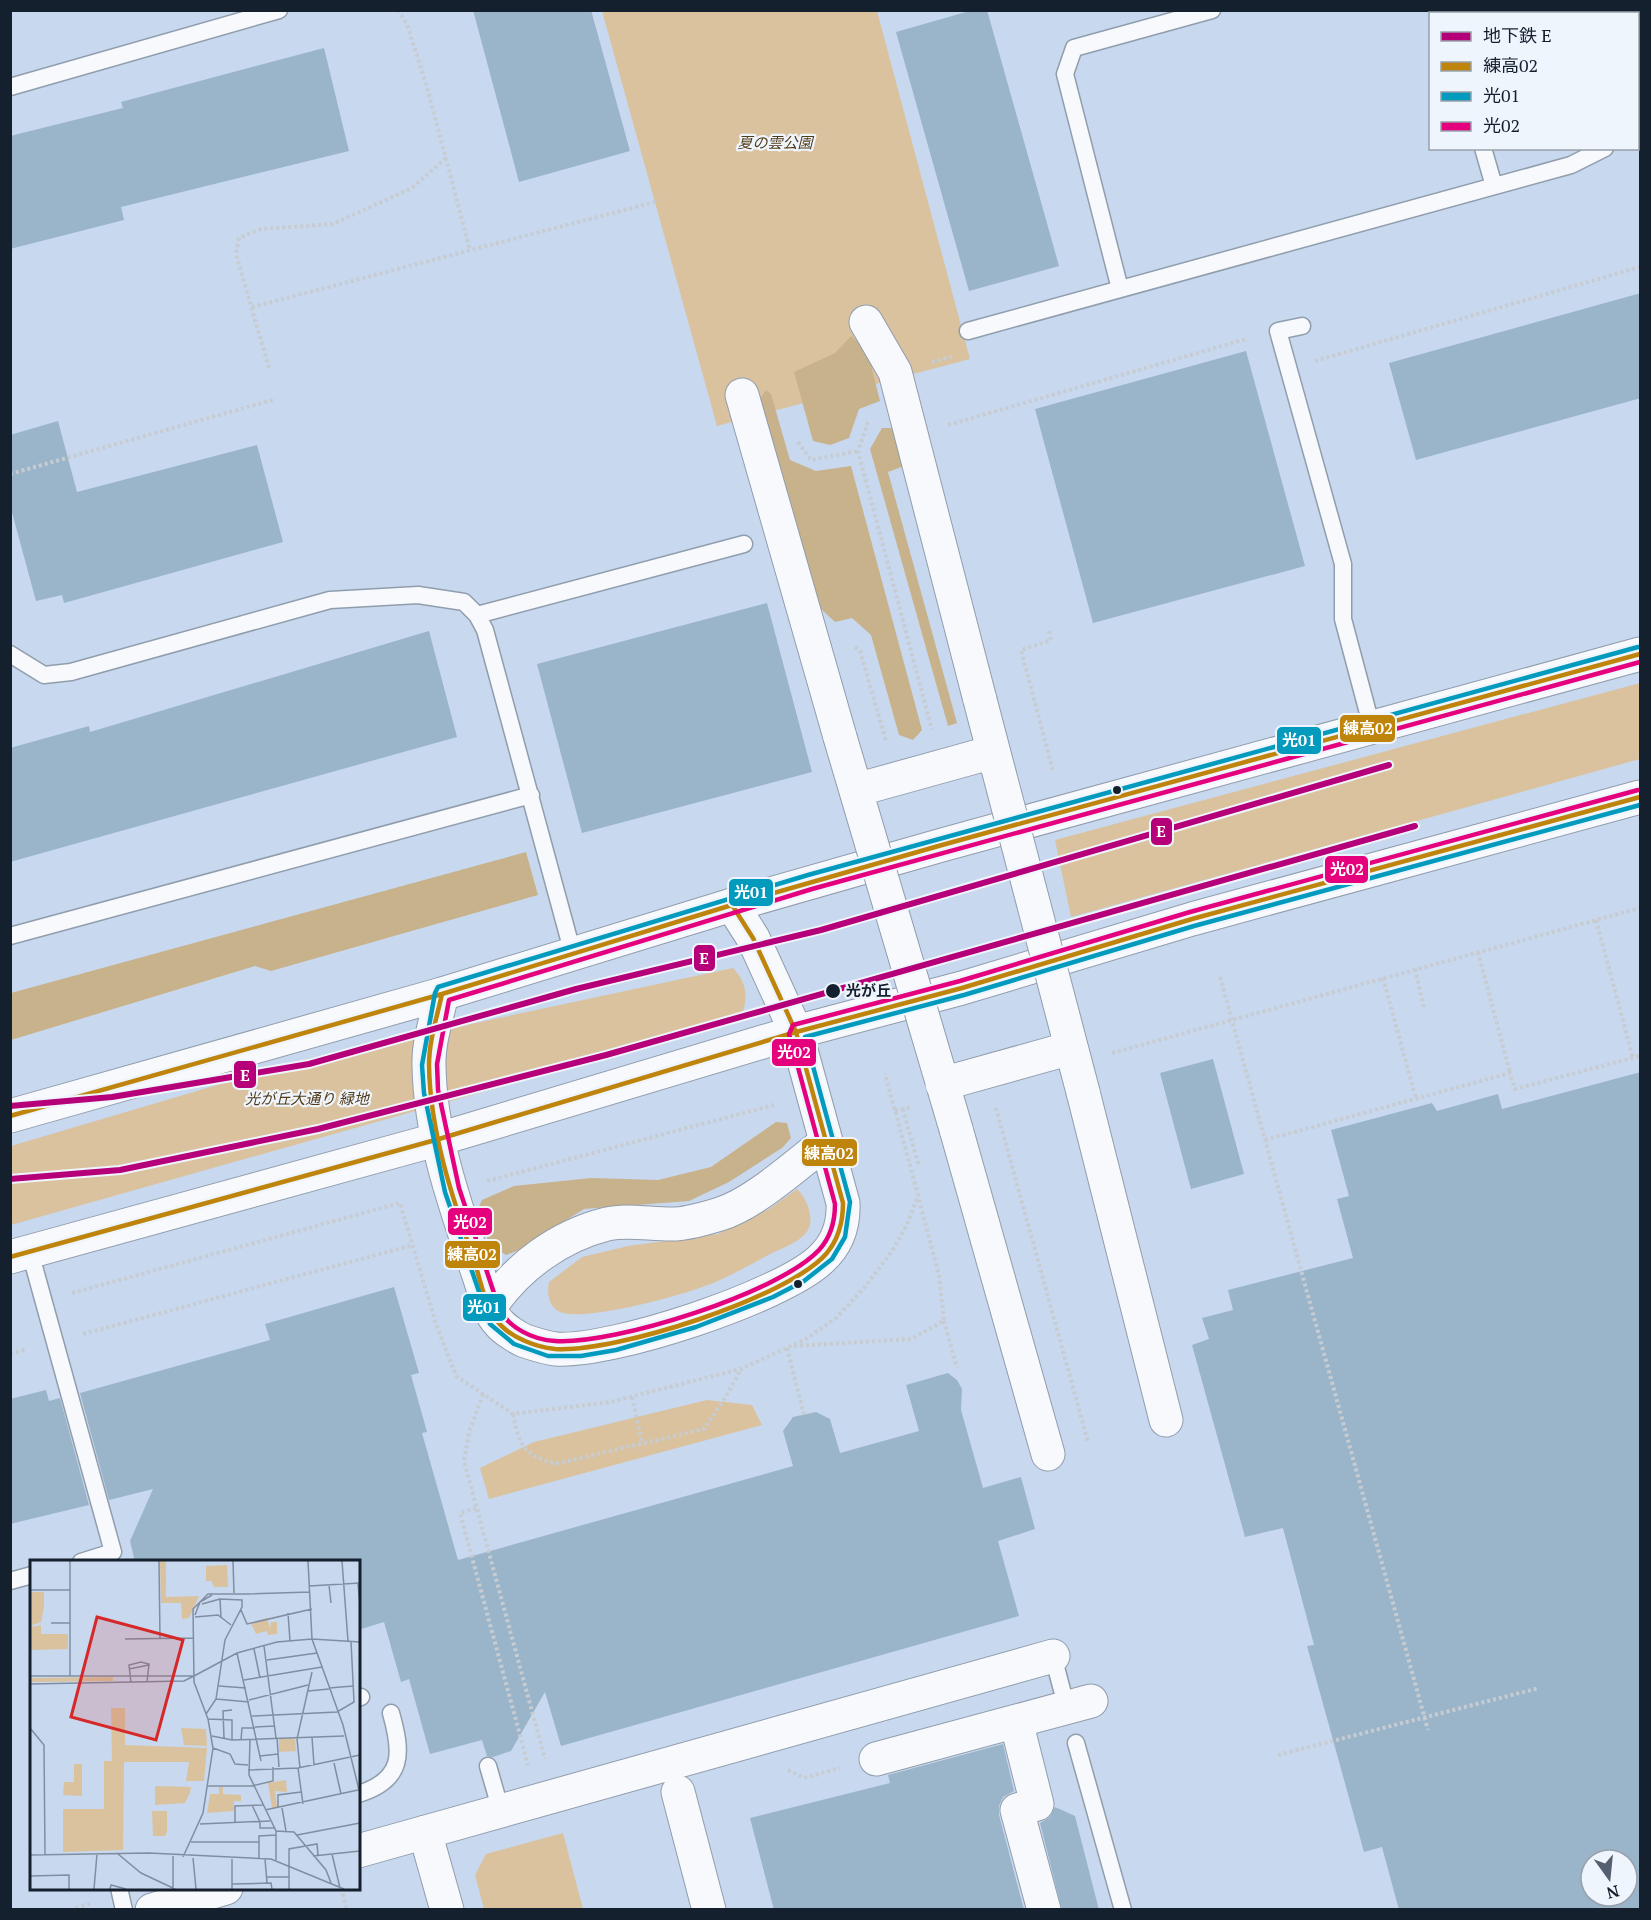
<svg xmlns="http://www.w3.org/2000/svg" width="1651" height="1920" font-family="'PT Serif','Noto Sans JP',serif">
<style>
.green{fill:#dac29f}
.forest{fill:#c8b28c}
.building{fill:#9ab5c9;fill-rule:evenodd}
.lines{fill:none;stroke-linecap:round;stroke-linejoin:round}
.lane-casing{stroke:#909dad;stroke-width:19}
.street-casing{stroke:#909dad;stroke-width:35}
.secondary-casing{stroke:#909dad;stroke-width:35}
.path{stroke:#c7ccd2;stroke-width:4;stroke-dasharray:3 3;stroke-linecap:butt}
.lane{stroke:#f7f9fc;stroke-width:16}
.street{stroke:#f7f9fc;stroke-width:33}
.secondary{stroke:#f7f9fc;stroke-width:33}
.street-bridge-casing{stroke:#909dad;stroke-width:35;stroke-linecap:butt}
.street-bridge{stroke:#f7f9fc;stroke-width:33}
.bus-1-casing{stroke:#eff5fd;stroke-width:9}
.bus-2-casing{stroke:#eff5fd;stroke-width:9}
.bus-3-casing{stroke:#eff5fd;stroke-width:9}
.bus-1{stroke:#be840c;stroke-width:4.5}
.bus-2{stroke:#029bbe;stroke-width:4.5}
.bus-3{stroke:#e5007d;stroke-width:4.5}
.metro-1-casing{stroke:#eff5fd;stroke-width:10}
.metro-1{stroke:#b6007a;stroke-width:6}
.bus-dot{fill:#15202e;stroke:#eff5fd;stroke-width:2}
.labels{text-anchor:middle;stroke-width:4.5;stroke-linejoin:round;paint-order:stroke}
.park-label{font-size:15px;font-style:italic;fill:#523b17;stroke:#eff5fd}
.stop-label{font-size:15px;font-weight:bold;fill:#15202e;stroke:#eff5fd;text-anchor:start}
.inset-road{fill:none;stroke:#808ea1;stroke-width:1.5}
.view{fill:#d62828;fill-opacity:0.15;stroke:#d62828;stroke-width:3}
.inset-edge{fill:none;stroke:#15202e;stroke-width:3}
.line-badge{stroke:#eff5fd;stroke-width:2}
.badge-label{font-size:16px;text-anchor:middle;font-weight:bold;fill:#fff}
</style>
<rect width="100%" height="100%" fill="#c8d8ee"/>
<path class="green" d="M602 11H877L970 359 717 426Z
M1640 683V759L1071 917 1055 840Z
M733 968C748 984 748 998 741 1019L11 1225V1146L298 1061Z
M797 1189C806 1197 815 1218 808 1230 801 1242 782 1248 770 1254 751 1264 733 1275 713 1283 688 1294 580 1324 558 1311 548 1305 547 1292 549 1282L582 1257 628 1246 718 1234 769 1209Z
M707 1400 752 1405 762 1425 489 1499 480 1468 534 1442Z
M563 1833 583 1909H484L475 1875 486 1854Z"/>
<path class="forest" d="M851 336 867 349 880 401 859 409 849 438 830 445 813 441 794 372 835 353Z
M766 390 771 394 790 460 816 471 851 466 922 730 913 740 899 735 871 635 852 618 835 622 821 609 757 403Z
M882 428H893L904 466 888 472 957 723 948 726 870 449Z
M526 852 538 895 271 971 255 966 11 1040V993Z
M776 1122 787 1123 791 1138 782 1148 729 1182 689 1201 584 1209 517 1251 506 1255 489 1244 478 1209 482 1200 514 1186 591 1178 658 1180 711 1167Z"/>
<path class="building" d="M473 10H591L630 151 519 182Z
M973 10H987L1059 266 969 291 896 32Z
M324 48 349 151 121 207 124 220 10 249V136L123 108 121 102Z
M1641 293V398L1416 460 1389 363Z
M1246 351 1305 566 1093 623 1035 409Z
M58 421 77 492 257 445 283 542 64 603 62 595 36 601 10 505V435Z
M767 603 812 772 582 833 537 664Z
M429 631 457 737 10 862V748L89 726 90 732Z
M1213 1059 1244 1174 1191 1189 1160 1073Z
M1641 1072V1910H1399L1382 1847 1364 1852 1307 1646 1314 1645 1283 1528 1245 1537 1192 1345 1209 1339 1202 1318 1233 1310 1228 1290 1353 1258 1337 1199 1349 1196 1331 1130 1432 1103 1437 1111 1498 1094 1502 1109ZM1591 1860H1627V1896H1591Z
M394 1287 419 1373 411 1375 427 1432 422 1433 458 1560 793 1466 783 1431 793 1417 816 1412 830 1419 840 1453 919 1431 906 1385 948 1373 957 1380 962 1389 961 1410 983 1488 1021 1477 1035 1529 998 1541 1019 1616 561 1746 545 1692 511 1751 493 1757 487 1756 482 1740 430 1754 409 1679 401 1682 384 1622 358 1630V1562H135L130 1541 153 1489 109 1500 80 1393 270 1340 265 1324Z
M46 1390 49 1401 60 1398 89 1505 10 1524V1399Z
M1003 1744 1014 1791 1003 1797 999 1806V1815L1024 1910H774L750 1818 890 1783 888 1775Z
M1055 1807 1075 1816 1099 1910H1062L1040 1823 1050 1817Z"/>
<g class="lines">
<g class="lane-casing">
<path id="lane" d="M1444 10 1445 14
M10 87 279 10
M1638 132 1640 130
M1483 148 1494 186
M1120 289 1065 74 1074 48 1212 10
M1302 326 1278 331 1343 564V619L1372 728
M968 331 1571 165 1605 148
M477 615 744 544
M10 654 44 675 71 672 330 600 418 595 464 602 477 615 485 630 573 954
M10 936 531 795
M30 1252 113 1552 81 1562
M10 1581 32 1575
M1053 1656 1062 1690
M358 1698 361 1697
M1076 1743 1123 1910
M488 1766 501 1811
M358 1794C405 1780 402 1752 391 1713
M119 1888 124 1910"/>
</g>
<g class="street-casing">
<path id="street" d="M866 322 895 372 980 700
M742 395 840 737
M442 994C437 1017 428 1042 429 1066 430 1136 456 1208 478 1273 484 1289 487 1311 499 1323 505 1330 518 1338 525 1341 534 1344 547 1348 556 1349 611 1353 780 1297 820 1260 837 1245 844 1226 843 1203L796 1032 753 938 732 905
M1083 1092 1166 1420
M956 1129 1048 1454
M490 1307C517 1267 559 1236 607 1224 628 1219 654 1225 676 1224 690 1223 707 1218 720 1214 755 1203 797 1164 826 1142
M1016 1721 1037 1804 1017 1810 1044 1910
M876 1759 1091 1701
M678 1792 709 1910"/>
</g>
<g class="secondary-casing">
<path id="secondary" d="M10 1116 442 994 732 905 942 845 1640 654
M10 1257 439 1139 796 1032 962 988 1192 919 1640 797
M425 1832 447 1910
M358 1851 1053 1656
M152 1910 226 1888"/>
</g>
<path class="path" d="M398 10 407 24 428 91 470 250
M252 307 659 201
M1315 361 1640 267
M932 362 954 356
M269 368 236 254 239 238 261 229 333 224 412 188 446 158
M868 422 858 451 932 730
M948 425 1246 339 1247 341
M798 442 811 460 858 451
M10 474 276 399
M1049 631 1051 640 1021 650 1053 771
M855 647 860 651 886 741
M1596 920 1633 1058
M1478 952 1510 1073
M1415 969 1424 1008
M1220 977 1428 1730
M1383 978 1416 1099
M1112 1053 1640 908
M996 1108 1088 1442
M903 1109 919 1167
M895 1111 911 1107
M1265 1140 1510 1073 1515 1089 1640 1056
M487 1181 774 1105
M72 1293 400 1203 436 1324 456 1376 513 1414 610 1402 741 1369 806 1339 836 1318 864 1288 892 1251 907 1225 918 1195 885 1074
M944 1321 957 1368
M83 1334 413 1245
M794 1346 911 1339 944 1321 939 1275 918 1196
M787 1348 804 1415
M10 1354 27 1349
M483 1394 469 1432 464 1461 545 1759
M632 1397 642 1442
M513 1414C519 1446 524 1454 555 1464L704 1429 725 1398 741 1369
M476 1508 460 1513 528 1765
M1278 1755 1539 1688
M788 1770 804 1778 840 1768
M341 1888 347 1910
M70 1910 92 1903"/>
<use href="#lane" class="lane"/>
<use href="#street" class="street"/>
<use href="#secondary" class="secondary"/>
<g class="street-bridge-casing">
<path id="street-bridge" d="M980 700 1083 1092
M840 737 956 1129
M856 790 993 752
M942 1084 1071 1048"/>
</g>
<use href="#street-bridge" class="street-bridge"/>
<g class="bus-1-casing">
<path id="bus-1" d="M442 994C437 1017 429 1041 429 1065 430 1132 452 1197 474 1260 480 1278 483 1299 493 1315 500 1327 513 1336 525 1341 534 1345 546 1348 555 1349 615 1353 787 1298 826 1254 839 1239 843 1222 843 1203L796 1032 753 938 732 905
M10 1116 442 994 732 905 942 845 1640 654
M10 1257 439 1139 796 1032 962 988 1192 919 1640 797"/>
</g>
<g class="bus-2-casing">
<path id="bus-2" d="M1638 647 808 875 438 987 435 993 422 1065 424 1093 445 1192 490 1324 514 1344 548 1356H581L616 1350 696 1327 773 1297 804 1281 832 1259 845 1237 850 1202 805 1037 964 995 1194 926 1640 805"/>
</g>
<g class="bus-3-casing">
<path id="bus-3" d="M1638 790 1190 912 960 981 793 1025 789 1034 835 1204C835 1221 831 1237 819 1250 779 1293 614 1345 555 1341 534 1340 508 1328 499 1308L459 1188 438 1090 437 1064 449 1000 812 889 1640 662"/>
</g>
<use href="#bus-1" class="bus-1"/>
<use href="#bus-2" class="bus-2"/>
<use href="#bus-3" class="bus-3"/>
<g class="metro-1-casing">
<path id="metro-1" d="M10 1106 112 1097 309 1064 576 989 821 930 1389 765
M10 1179 120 1170 318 1129 606 1055 1415 826"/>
</g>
<use href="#metro-1" class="metro-1"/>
</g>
<g class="bus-dot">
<circle cx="1117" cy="790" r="5"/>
<circle cx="833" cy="991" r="8"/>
<circle cx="798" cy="1284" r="5"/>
</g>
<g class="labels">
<g class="park-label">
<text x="775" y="148">夏の雲公園</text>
<text x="307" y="1104">光が丘大通り 緑地</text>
</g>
<g class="stop-label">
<text x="846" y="996">光が丘</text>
</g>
</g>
<g transform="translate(30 1560)">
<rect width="330" height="330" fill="#c8d8ee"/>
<path d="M130 1H136V37L169 36 159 58 152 59 151 43H131ZM197 5 198 27H184L181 21H176V6ZM0 32H14V47L11 62 0 66ZM237 58 240 68 241 62H247V74L238 75 237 71 226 74 221 63ZM11 65V74H38V89L1 90V67ZM83 117V121L0 122V118ZM81 148H95V185L177 188 174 221H156L159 202H94L93 290 33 292V249H74V201H82ZM151 168 176 169 177 186 154 185ZM265 179 266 191 249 192V179ZM44 204H52V236L33 235 34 222H44ZM256 220 257 232 245 231 247 247 242 248 238 223ZM125 226 161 227 160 233 155 243 125 245ZM189 227H193V234L211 235V241H204V251L177 253 180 234H189ZM137 251V272L135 276H123L122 251Z" fill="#dac29f"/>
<path class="inset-road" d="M40 1V116M129 1 130 79M203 1 204 33M278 1 282 79 313 165 330 234M312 1 318 81M328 24 330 45M299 25 301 43M279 26 330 23M0 30H40M216 34 280 32M172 44 190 39M211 50 217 64 282 49M258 53 260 81M165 55 170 42 182 35M165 57 188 55 201 65M21 63H40M95 79 163 78M234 86 246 178M224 89 230 118M207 93 231 201M237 100 287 93M99 109 119 105M0 116H164M164 116 207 93 247 82 282 79 330 82M214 120 292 107M101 123 99 105 111 102 119 104 117 122M0 124 154 121 164 116M189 126 216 128M299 128 323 126M278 131 299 129M186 139 219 142M219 140 278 125M176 154 186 139 195 80 212 47V40L190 39 191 58M222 156 307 152 324 142 321 81M178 159 202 160V180M225 167 245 166M0 168 14 185 15 295M182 176 202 180 314 176M282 177 284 205M194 178 193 151 202 150M247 178 249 207M211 180 212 168H225M220 180 219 215 246 271V300M183 188 200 194 205 204 218 205M230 196 248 194M304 203 311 234M268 208 273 244M270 208 267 179 282 112M218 210 268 208 330 195M178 226H222L243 221V207M222 245 230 262M248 248V235L271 232M252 248 256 271M235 250 328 230M230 262V268H244M205 263V246L233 245M170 264 240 261M246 271 264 272 296 310 301 323M267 275 330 263M161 282H229M88 294 111 313 145 329M302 294 310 328M0 295 119 293 241 299 314 329M143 296V329M283 296 330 291M153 297 173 253 183 188 178 159 164 122 163 49 178 34H217M163 298 166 329M229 299V276L246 275M235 299 237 323M0 316 39 315V329M237 317H259M202 324 241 323 242 329M64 329 67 294M80 329 81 325 96 329M202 329V299M259 329V289L287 284 288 295"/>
<path class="view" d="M67 57 153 80 126 180 41 157Z"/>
<rect width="330" height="330" class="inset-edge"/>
</g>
<g class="line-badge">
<rect x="1339" y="714" width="57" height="29" rx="6" fill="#be840c"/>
<rect x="1276" y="726" width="46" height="29" rx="6" fill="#029bbe"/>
<rect x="1150" y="817" width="23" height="29" rx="6" fill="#b6007a"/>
<rect x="1324" y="855" width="45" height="29" rx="6" fill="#e5007d"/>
<rect x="728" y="878" width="46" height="29" rx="6" fill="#029bbe"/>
<rect x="693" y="944" width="23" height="28" rx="6" fill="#b6007a"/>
<rect x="771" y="1038" width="46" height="29" rx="6" fill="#e5007d"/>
<rect x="233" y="1060" width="24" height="29" rx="6" fill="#b6007a"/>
<rect x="801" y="1138" width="57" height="29" rx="6" fill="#be840c"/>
<rect x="447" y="1207" width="46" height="29" rx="6" fill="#e5007d"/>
<rect x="444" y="1240" width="57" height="29" rx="6" fill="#be840c"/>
<rect x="462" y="1293" width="45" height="29" rx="6" fill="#029bbe"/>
</g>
<g class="badge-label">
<text x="1368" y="734">練高02</text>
<text x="1299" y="746">光01</text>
<text x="1161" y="837">E</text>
<text x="1347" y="875">光02</text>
<text x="751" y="898">光01</text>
<text x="704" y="964">E</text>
<text x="794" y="1058">光02</text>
<text x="245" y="1081">E</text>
<text x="829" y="1159">練高02</text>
<text x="470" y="1228">光02</text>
<text x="472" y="1260">練高02</text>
<text x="484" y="1313">光01</text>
</g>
<rect width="1651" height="1920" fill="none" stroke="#15202e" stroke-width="24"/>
<rect x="1429" y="12" width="210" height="138" fill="#eff5fd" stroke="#98a0aa" stroke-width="1.5"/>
<rect x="1441" y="32" width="30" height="9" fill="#b6007a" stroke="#98a0aa" stroke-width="1.5"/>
<text x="1483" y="42" font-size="18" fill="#15202e">地下鉄 E</text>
<rect x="1441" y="62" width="30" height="9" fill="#be840c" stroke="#98a0aa" stroke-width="1.5"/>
<text x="1483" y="72" font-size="18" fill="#15202e">練高02</text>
<rect x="1441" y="92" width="30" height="9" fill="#029bbe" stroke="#98a0aa" stroke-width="1.5"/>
<text x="1483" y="102" font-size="18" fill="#15202e">光01</text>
<rect x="1441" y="122" width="30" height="9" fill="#e5007d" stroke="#98a0aa" stroke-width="1.5"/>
<text x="1483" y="132" font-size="18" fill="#15202e">光02</text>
<g transform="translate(1609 1878) rotate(165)"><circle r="28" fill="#eff5fd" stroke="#98a0aa" stroke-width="1.5"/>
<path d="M0-4.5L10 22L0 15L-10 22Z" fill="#546071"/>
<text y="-9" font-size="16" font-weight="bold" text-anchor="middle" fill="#15202e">N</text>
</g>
</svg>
